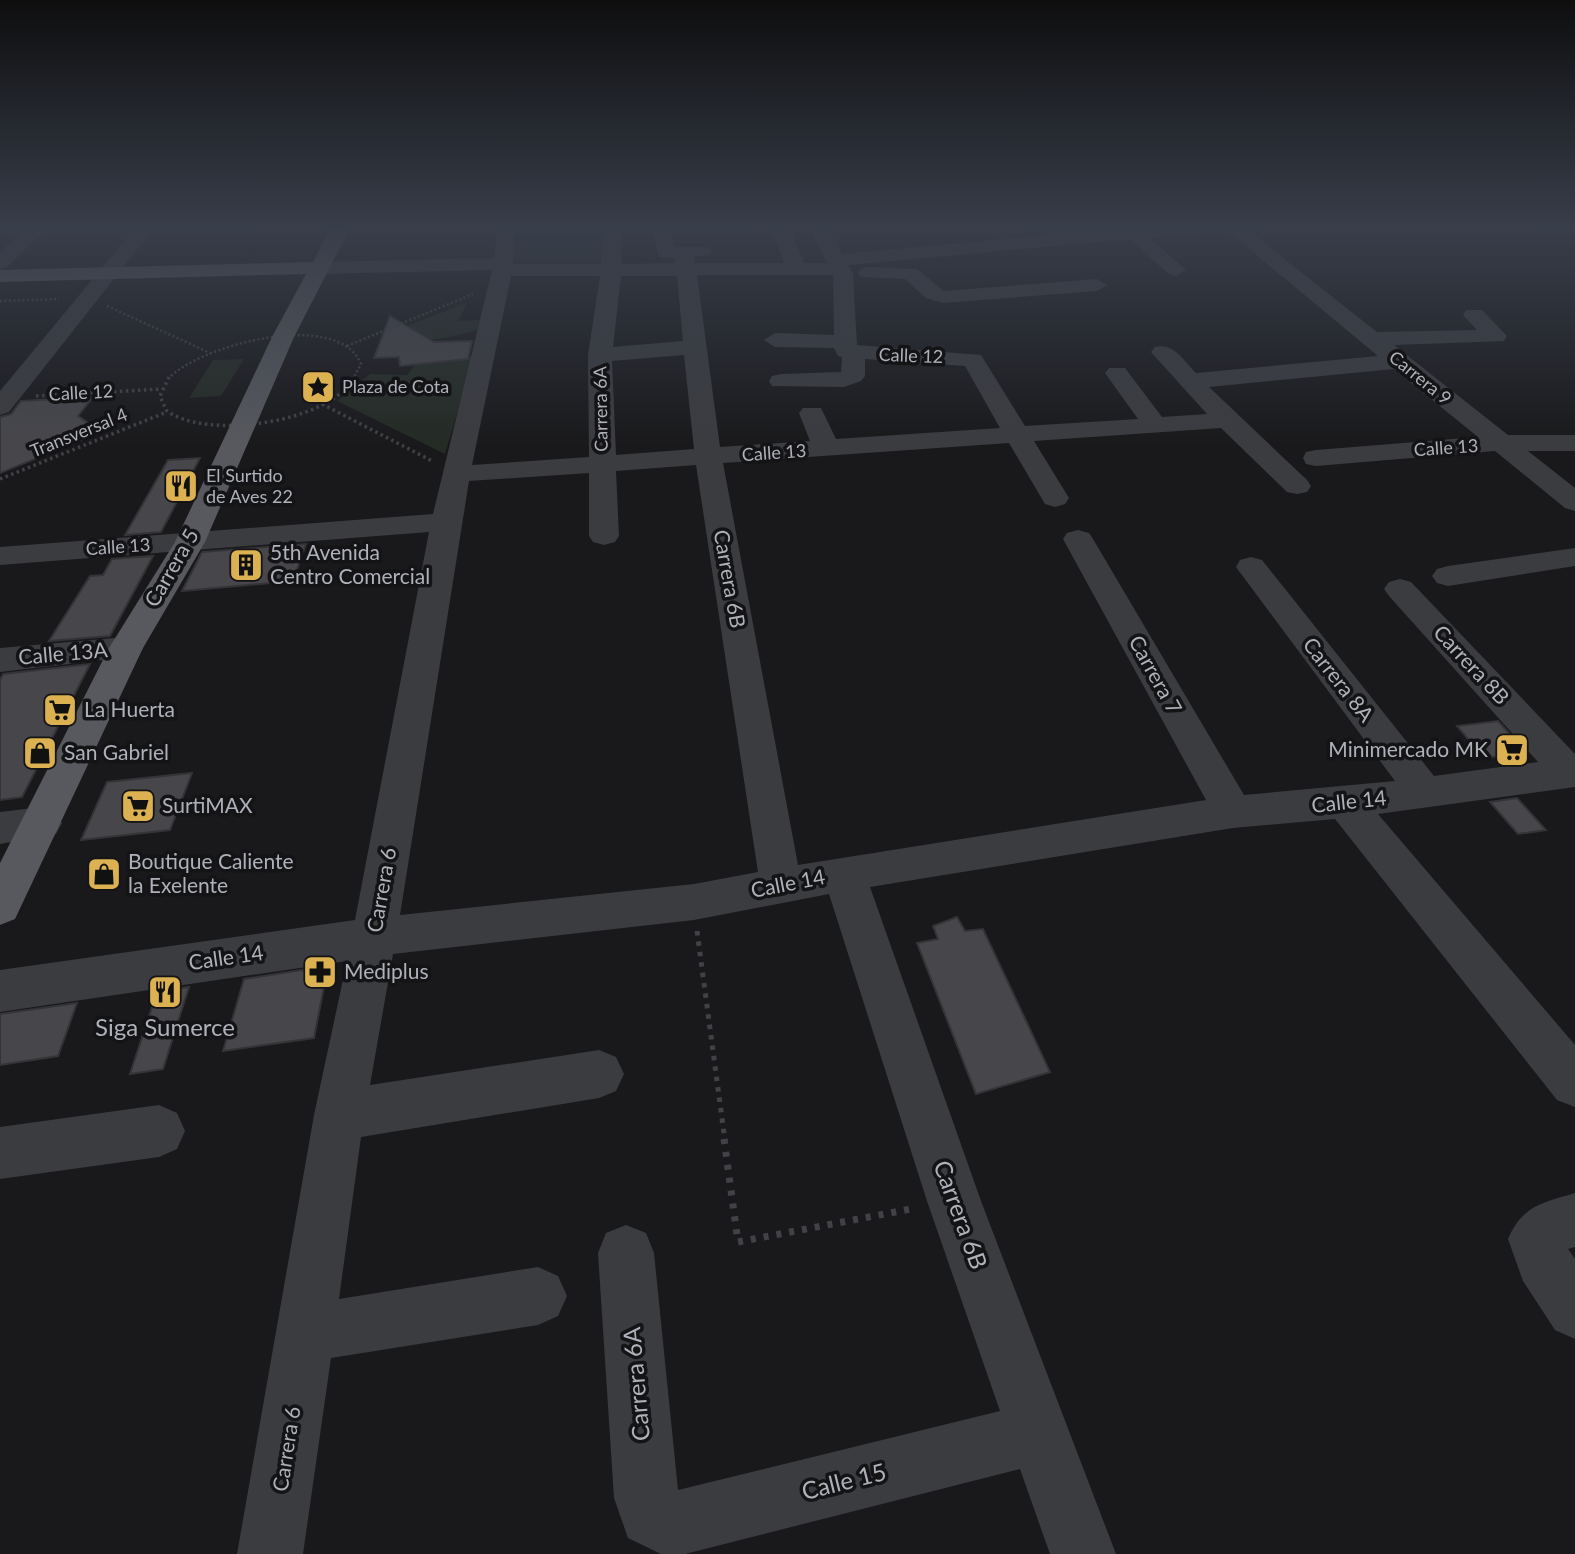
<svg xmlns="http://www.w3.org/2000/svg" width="1575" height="1554" font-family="Lato,sans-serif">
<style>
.green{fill:#242b25}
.building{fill:#47474b;stroke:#343437;stroke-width:2}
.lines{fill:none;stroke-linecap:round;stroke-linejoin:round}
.path-far3{stroke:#414247;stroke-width:2.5;stroke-dasharray:2 2.5;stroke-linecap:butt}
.path-far2{stroke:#414247;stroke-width:3.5;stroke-dasharray:2.5 3.5;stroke-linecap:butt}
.path-far1{stroke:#414247;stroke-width:5;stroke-dasharray:4.5 6;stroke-linecap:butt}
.path{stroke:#414247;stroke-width:7;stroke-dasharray:5 8;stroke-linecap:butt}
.minor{fill:#3b3c40;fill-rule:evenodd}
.major{fill:#57595e;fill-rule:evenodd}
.labels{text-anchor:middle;stroke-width:7;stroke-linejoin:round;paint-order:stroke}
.far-street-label{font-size:18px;fill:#aeb1b9;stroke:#141416}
.far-poi-label{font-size:18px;fill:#aeb1b9;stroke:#141416;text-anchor:start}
.poi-label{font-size:21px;fill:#aeb1b9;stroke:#141416;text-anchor:start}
.street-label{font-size:21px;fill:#aeb1b9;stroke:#141416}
.near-poi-label{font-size:24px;fill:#aeb1b9;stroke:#141416}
.near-street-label{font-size:24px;fill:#aeb1b9;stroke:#141416}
</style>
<rect width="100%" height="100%" fill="#19191b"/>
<path class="green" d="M520 228H604L602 263H513Z
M467 303 458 321 480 320 477 330C448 338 414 347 386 334Z
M474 356 445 454 337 401 370 374 407 375 415 365Z
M244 359 221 396 189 398 213 360Z"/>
<path class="building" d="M390 316 434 342 472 341 468 359 400 366 399 357 374 358Z
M93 397 78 416 102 432 0 473V417L11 414 21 401Z
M200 458 161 532 125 535 168 460Z
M306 544 293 581 182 591 202 552Z
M153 556 110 636 49 641 90 576 103 575 112 559Z
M90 664 22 797 0 800V680L3 674Z
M1498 721 1527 753 1484 758 1457 726Z
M192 773 170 830 81 840 107 782Z
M1517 798 1546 830 1518 834 1490 802Z
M957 917 965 931 983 929 1050 1072 976 1094 917 943 938 939 933 926Z
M328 966 314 1038 223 1051 244 979Z
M189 987 163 1069 130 1074 157 992Z
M77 1003 58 1056 0 1065V1014Z"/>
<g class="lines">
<path class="path-far3" d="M0 301 59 299
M107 306 210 353
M347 346 473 294
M168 379C199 345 338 308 361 364L353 379"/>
<path class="path-far2" d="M169 377 160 396 166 410C204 441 331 423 354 377
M36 396 161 389
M322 404 434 462
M0 479 167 412"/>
<path class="path-far1" d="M697 931 725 1141"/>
<path class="path" d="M724 1139 738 1242 916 1208"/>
<path class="minor" d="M27 228H47L7 267 0 269V252Z
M135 228H154L9 412 0 415V391Z
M498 228H516L513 264H601L604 228H622L621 264 675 263V258L659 257 651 228H669L674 247H709L712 251 709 255 694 257 695 263H784L772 228H790L804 263H827L810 228H829L842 254 1125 228H1202L1193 234 1150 238 1186 270 1176 276 1169 274 1129 239 848 265 853 274 857 345 981 355 1025 426 1138 419 1105 373 1109 368H1125L1162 417 1207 414 1151 352 1155 347C1174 342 1184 361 1196 373L1378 356 1224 228H1245L1377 332 1477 330 1463 315 1466 310H1482L1507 336 1504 341 1394 345 1508 435H1575V451H1528L1575 488V511L1565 508 1495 451 1316 466 1306 464 1303 458 1306 452 1316 450 1478 437 1394 369 1209 387 1307 480 1311 486 1307 492 1297 494 1287 492 1221 428 1034 441 1069 498 1065 504 1055 507 1045 504 1009 443 723 463 798 865 1206 800 1063 539 1067 533 1078 530 1089 533 1093 539 1244 795 1395 781 1236 567 1240 560 1251 557 1262 560 1434 776 1538 762 1389 596 1384 589 1389 582 1400 579 1411 582 1575 754V787L1378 814 1575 1045V1107L1557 1100 1335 819 1233 828 870 887 981 1201 1116 1554H1050L1020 1469 685 1554H661L628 1538 614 1498 598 1253 606 1233 626 1225 646 1233 654 1253 678 1490 1000 1411 927 1201 829 894 694 920 393 954 370 1085 599 1050 616 1057 624 1074 616 1091 599 1098 361 1137 339 1299 538 1267 558 1276 567 1296 558 1316 538 1325 331 1358 303 1554H237L314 1115 347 961 0 1012V970L355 920 429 532 0 565V547L433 514 492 270 317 274 307 268 317 262 494 258ZM697 275H833L834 335 775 333 764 340 775 347 834 348 838 356 842 357 841 372 781 374 772 376 769 381 772 386 844 387 861 381 865 376V359L965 366 1000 428 836 439 821 408H803L799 413 810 441 720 447ZM511 276H600L588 355 589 457 472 465ZM621 276H677L683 341 613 347ZM684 355 694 449 616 455 612 361ZM696 465 758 872 694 884 400 915 469 481 589 473V536L593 542 604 545 615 542 619 536 616 471Z
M868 267 917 269 944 291 1097 279 1107 285 1097 291 943 303 926 298 905 279 861 277 858 273 861 269Z
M1575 548V566L1448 586 1437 583 1432 576 1437 569 1448 566Z
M126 637 138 640 143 648 138 656 0 672V648Z
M42 807 56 812 62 823 56 834 0 844V812Z
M159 1105 177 1113 185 1131 177 1149 159 1157 0 1179V1127Z
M1575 1193V1247L1568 1249 1575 1259V1339L1555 1330 1523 1281 1508 1239C1523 1205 1542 1203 1575 1193Z"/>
<path class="major" d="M331 228H350L294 337 205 542 143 648 15 919 0 925V863L109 648 175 542 272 337 306 274 0 282V270L313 262Z"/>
</g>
<linearGradient id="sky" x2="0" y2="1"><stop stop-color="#0e0e0f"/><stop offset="0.51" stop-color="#383e4a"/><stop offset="1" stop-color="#383e4a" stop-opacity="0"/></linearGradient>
<rect width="1575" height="446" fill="url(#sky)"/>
<defs>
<g id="sight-square" transform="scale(1.75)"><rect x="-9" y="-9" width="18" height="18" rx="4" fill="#dbb151" stroke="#141416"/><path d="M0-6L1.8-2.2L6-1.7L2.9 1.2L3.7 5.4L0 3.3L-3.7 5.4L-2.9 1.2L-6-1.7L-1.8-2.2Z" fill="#111"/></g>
<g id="restaurant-square" transform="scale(1.75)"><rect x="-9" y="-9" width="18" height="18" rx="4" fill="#dbb151" stroke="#141416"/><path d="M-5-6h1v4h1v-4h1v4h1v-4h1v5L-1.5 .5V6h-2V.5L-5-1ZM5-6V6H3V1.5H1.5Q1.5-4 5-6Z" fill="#111"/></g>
<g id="building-square" transform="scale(1.75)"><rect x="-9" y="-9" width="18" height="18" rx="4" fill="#dbb151" stroke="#141416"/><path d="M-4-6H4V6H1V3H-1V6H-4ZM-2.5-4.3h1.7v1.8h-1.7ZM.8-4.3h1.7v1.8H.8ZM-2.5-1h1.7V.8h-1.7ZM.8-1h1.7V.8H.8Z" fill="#111"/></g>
<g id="supermarket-square" transform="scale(1.75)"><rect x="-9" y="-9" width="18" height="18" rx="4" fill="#dbb151" stroke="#141416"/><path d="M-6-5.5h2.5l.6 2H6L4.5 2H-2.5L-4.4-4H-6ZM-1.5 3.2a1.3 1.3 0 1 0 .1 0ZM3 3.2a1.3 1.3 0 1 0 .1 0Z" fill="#111"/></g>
<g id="shop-square" transform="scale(1.75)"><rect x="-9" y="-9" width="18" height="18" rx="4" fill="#dbb151" stroke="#141416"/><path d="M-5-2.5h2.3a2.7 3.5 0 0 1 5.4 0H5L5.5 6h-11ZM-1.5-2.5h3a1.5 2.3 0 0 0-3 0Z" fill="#111"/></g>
<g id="pharmacy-square" transform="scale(1.75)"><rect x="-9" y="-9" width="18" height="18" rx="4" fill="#dbb151" stroke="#141416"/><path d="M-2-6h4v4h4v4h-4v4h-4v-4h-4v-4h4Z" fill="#111"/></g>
</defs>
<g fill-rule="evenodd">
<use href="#sight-square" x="318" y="387"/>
<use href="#restaurant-square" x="181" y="486"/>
<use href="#building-square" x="246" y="565"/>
<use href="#supermarket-square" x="60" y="710"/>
<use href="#supermarket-square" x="1512" y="750"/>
<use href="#shop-square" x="40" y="753"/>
<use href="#supermarket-square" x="138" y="806"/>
<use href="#shop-square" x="104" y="874"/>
<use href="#pharmacy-square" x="320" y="972"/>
<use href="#restaurant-square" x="165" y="992"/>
</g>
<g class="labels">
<g class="far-street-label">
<text transform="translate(911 356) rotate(2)" y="6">Calle 12</text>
<text transform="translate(1420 378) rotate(39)" y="6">Carrera 9</text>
<text transform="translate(81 393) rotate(-3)" y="6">Calle 12</text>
<text transform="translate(601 409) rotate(-91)" y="6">Carrera 6A</text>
<text transform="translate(79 433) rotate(-22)" y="6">Transversal 4</text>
<text transform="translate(1446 448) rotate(-4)" y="6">Calle 13</text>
<text transform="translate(774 453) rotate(-4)" y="6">Calle 13</text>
<text transform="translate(118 547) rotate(-4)" y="6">Calle 13</text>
</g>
<g class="far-poi-label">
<text x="342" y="393">Plaza de Cota</text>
<text x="206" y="482">El Surtido<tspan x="206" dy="21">de Aves 22</tspan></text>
</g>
<g class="poi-label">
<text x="270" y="560">5th Avenida<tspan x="270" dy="24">Centro Comercial</tspan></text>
<text x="84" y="717">La Huerta</text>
<text x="1488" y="757" text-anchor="end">Minimercado MK</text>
<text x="64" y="760">San Gabriel</text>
<text x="162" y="813">SurtiMAX</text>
<text x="128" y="869">Boutique Caliente<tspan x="128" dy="24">la Exelente</tspan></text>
<text x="344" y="979">Mediplus</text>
</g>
<g class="street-label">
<text transform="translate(172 568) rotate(-60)" y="7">Carrera 5</text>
<text transform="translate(729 579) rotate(80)" y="7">Carrera 6B</text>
<text transform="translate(63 654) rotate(-5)" y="7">Calle 13A</text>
<text transform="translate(1471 665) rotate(47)" y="7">Carrera 8B</text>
<text transform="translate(1155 675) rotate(61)" y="7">Carrera 7</text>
<text transform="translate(1338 680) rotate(52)" y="7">Carrera 8A</text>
<text transform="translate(1349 802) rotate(-6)" y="7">Calle 14</text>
<text transform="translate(788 884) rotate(-11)" y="7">Calle 14</text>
<text transform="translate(382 890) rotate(-80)" y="7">Carrera 6</text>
<text transform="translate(226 958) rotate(-8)" y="7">Calle 14</text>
<text transform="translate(287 1449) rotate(-81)" y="7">Carrera 6</text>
</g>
<g class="near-poi-label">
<text x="165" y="1036">Siga Sumerce</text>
</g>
<g class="near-street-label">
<text transform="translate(960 1215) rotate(70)" y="8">Carrera 6B</text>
<text transform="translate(637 1384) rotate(-95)" y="8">Carrera 6A</text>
<text transform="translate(844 1482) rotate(-14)" y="8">Calle 15</text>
</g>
</g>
</svg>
